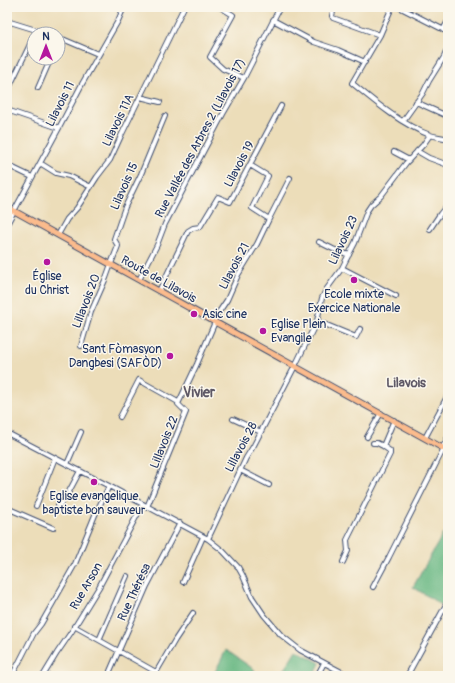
<svg xmlns="http://www.w3.org/2000/svg" width="455" height="683" font-family="Pangolin,sans-serif">
<style>
.forest{fill:#69b883;stroke:#427470}
.lines{fill:none;stroke-linecap:round;stroke-linejoin:round}
.minor-casing{stroke:#3a496c;stroke-width:6}
.major-casing{stroke:#3a496c;stroke-width:7}
.minor{stroke:#fff;stroke-width:4}
.major{stroke:#fbbb8c;stroke-width:5}
.poi-dot{fill:#b5179e;stroke:#fbf7ec;stroke-width:1.5}
.labels{text-anchor:middle;stroke-width:3;stroke-linejoin:round;paint-order:stroke}
.street-label{font-size:12px;fill:#1b2f5e;stroke:#fbf7ec}
.poi-label{font-size:12px;fill:#1b2f5e;stroke:#fbf7ec}
.neighbourhood-label{font-size:13px;font-weight:bold;fill:#5f5966;stroke:#fbf7ec}
.quarter-label{font-size:14px;font-weight:bold;fill:#5f5966;stroke:#fbf7ec}
</style>
<rect width="100%" height="100%" fill="#fbf7ec"/>
<filter id="ink" filterUnits="userSpaceOnUse"><feTurbulence type="fractalNoise" baseFrequency=".025" numOctaves="2"/><feDisplacementMap in="SourceGraphic" scale="8" xChannelSelector="R" yChannelSelector="G"/><feConvolveMatrix kernelMatrix="1 2 1 2 8 2 1 2 1" color-interpolation-filters="sRGB"/></filter>
<filter id="wash" filterUnits="userSpaceOnUse"><feTurbulence type="fractalNoise" baseFrequency=".012" numOctaves="4" result="noise"/><feDisplacementMap in="SourceGraphic" scale="16" xChannelSelector="R" yChannelSelector="G"/><feGaussianBlur stdDeviation="0.9" result="paint"/><feColorMatrix in="noise" values="0 0 0 0 0 0 0 0 0 0 0 0 0 0 0 0 0 1.4 0 .05"/><feComposite in="paint" operator="in"/></filter>
<g filter="url(#wash)">
<rect width="100%" height="100%" fill="#ecddb9"/>
<path class="forest" d="M443 534 448 536V597L443 606 413 587Z
M226 650 255 670 251 676H213Z
M296 650 320 663 314 676H280Z"/>
</g>
<g filter="url(#ink)">
<g class="lines">
<g class="minor-casing">
<path id="minor" d="M220 7 233 15 210 57 223 69 244 78
M334 7 332 16 333 18 380 35
M392 7 380 35 352 83C375 102 402 125 430 135 436 137 442 137 448 139
M399 7 448 32
M273 20 314 42 338 50 365 62
M7 21 49 34
M443 30 448 21
M58 37 98 54
M38 88 51 58
M7 92 34 36
M140 97 160 102
M416 102 445 115
M7 110 59 128
M403 121 423 93 429 81 444 57 448 47
M417 151 429 158 448 165
M394 152 409 160
M40 163 56 173 69 176 91 187
M7 165 32 177
M269 219 290 178
M7 224 59 128 82 84 118 21 124 7
M430 229 440 214 448 204
M58 235 67 219 77 208 97 177 110 160 121 136 184 7
M319 242 333 249 349 255
M342 268 396 296
M139 280 157 245 165 224 223 114 244 78 280 7
M159 291 188 231 193 228 200 227 218 197 230 202 281 106
M213 321 227 300 238 275 257 244 269 219 252 208 268 176 250 165
M317 321 356 337 360 329
M81 346 91 312 106 278 111 264 118 246 114 239 125 207 141 174 165 116
M120 417 139 380 178 402
M233 419 261 432
M7 433 109 486 208 539 223 551 238 567 243 576 252 597 264 615 281 635 300 650 349 676
M367 437 381 413
M425 438 448 395
M373 443H377L383 446
M443 447 448 437
M67 464 81 432
M240 470 269 485
M36 506 55 458
M58 506 65 499 80 471
M147 507 186 412 178 404 197 364 215 322
M7 508 53 528
M208 539 246 458 254 445 295 366 317 321 322 298 326 290 342 268 346 260 355 243 367 211 371 205 381 196 406 163 423 145 430 135
M343 562 348 551 347 540 390 454V451L383 446 394 420
M183 582 203 537
M373 587 389 557 444 448
M74 626 156 672
M7 627 8 626
M99 640 127 576
M110 671 147 586 180 523
M12 676 34 633 41 624 75 564 95 515 109 486
M43 676 57 653 72 631 99 587 143 504
M154 676 175 640 193 613
M317 676 324 663
M407 676 448 601"/>
</g>
<g class="major-casing">
<path id="major" d="M7 207 448 451"/>
</g>
<use href="#minor" class="minor"/>
<use href="#major" class="major"/>
</g>
</g>
<g class="poi-dot">
<circle cx="47" cy="262" r="4"/>
<circle cx="354" cy="280" r="4"/>
<circle cx="194" cy="314" r="4"/>
<circle cx="263" cy="331" r="4"/>
<circle cx="170" cy="356" r="4"/>
<circle cx="94" cy="482" r="4"/>
</g>
<g class="labels">
<g class="street-label">
<text transform="translate(60 104) rotate(-63)" y="4">Lilavois 11</text>
<text transform="translate(118 120) rotate(-64)" y="4">Lilavois 11A</text>
<text transform="translate(200 138) rotate(-62)" y="4">Rue Vallée des Arbres 2 (Lilavois 17)</text>
<text transform="translate(239 164) rotate(-62)" y="4">Lilavois 19</text>
<text transform="translate(124 186) rotate(-66)" y="4">Lilavois 15</text>
<text transform="translate(343 240) rotate(-65)" y="4">Lilavois 23</text>
<text transform="translate(234 266) rotate(-62)" y="4">Lilavois 21</text>
<text transform="translate(159 279) rotate(29)" y="4">Route de Lilavois</text>
<text transform="translate(86 301) rotate(-69)" y="4">Lillavois 20</text>
<text transform="translate(164 442) rotate(-68)" y="4">Lillavois 22</text>
<text transform="translate(241 447) rotate(-62)" y="4">Lillavois 28</text>
<text transform="translate(86 586) rotate(-60)" y="4">Rue Arson</text>
<text transform="translate(134 592) rotate(-65)" y="4">Rue Thérésa</text>
</g>
<g class="poi-label">
<text x="47" y="280">Église<tspan x="47" dy="14">du Christ</tspan></text>
<text x="354" y="298">Ecole mixte<tspan x="354" dy="14">Exercice Nationale</tspan></text>
<text x="202" y="318" text-anchor="start">Asic cine</text>
<text x="271" y="328" text-anchor="start">Eglise Plein<tspan x="271" dy="14">Evangile</tspan></text>
<text x="162" y="353" text-anchor="end">Sant Fòmasyon<tspan x="162" dy="14">Dangbesi (SAFÒD)</tspan></text>
<text x="94" y="500">Eglise evangelique<tspan x="94" dy="14">baptiste bon sauveur</tspan></text>
</g>
<g class="neighbourhood-label">
<text x="406" y="387">Lilavois</text>
</g>
<g class="quarter-label">
<text x="199" y="397">Vivier</text>
</g>
</g>
<rect width="455" height="683" fill="none" stroke="#fbf7ec" stroke-width="24"/>
<g transform="translate(46 46)"><circle r="19" fill="#fbf7ec" stroke="#a1a7b3"/>
<path d="M0-3L7 15L0 10L-7 15Z" fill="#b5179e"/>
<text y="-6" font-size="11" font-weight="bold" text-anchor="middle" fill="#1b2f5e">N</text>
</g>
</svg>
